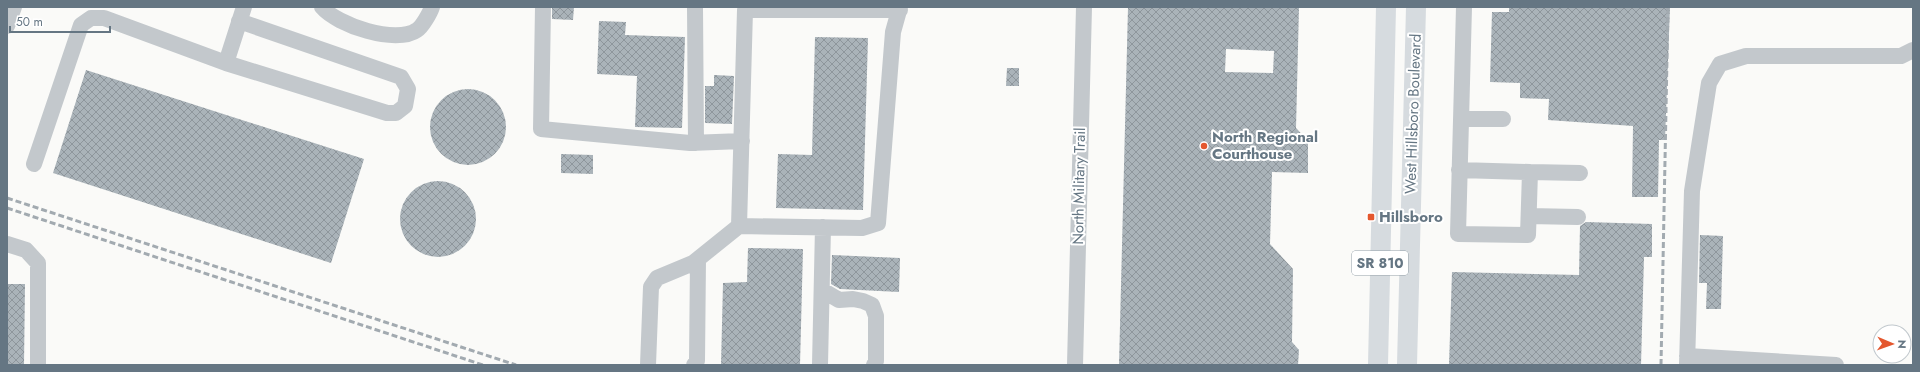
<svg xmlns="http://www.w3.org/2000/svg" width="1920" height="372" font-family="Jost,sans-serif">
<style>
.building{fill:url(#building-cross-hatch);fill-rule:evenodd}
.lines{fill:none;stroke-linecap:round;stroke-linejoin:round}
.minor{stroke:#c3c8cc;stroke-width:16}
.major{stroke:#d6dbdf;stroke-width:20}
.rail{stroke:#a2aab0;stroke-width:3;stroke-dasharray:6 3;stroke-linecap:butt}
.poi-dot{fill:#e4572e;stroke:#fff;stroke-width:1.5}
.labels{text-anchor:middle;stroke-width:4;stroke-linejoin:round;paint-order:stroke}
.shield{fill:#fff;stroke:#939fa8;stroke-width:1}
.shield-label{font-size:14px;font-weight:bold;fill:#657683}
.street-label{font-size:15px;fill:#657683;stroke:#fff}
.poi-label{font-size:15px;font-weight:bold;fill:#657683;stroke:#fff;text-anchor:start}
</style>
<defs>
<pattern id="building-cross-hatch" width="8" height="8" patternUnits="userSpaceOnUse"><rect width="8" height="8" fill="#aab3b9"/><path d="M0 0l8 8M0 8l8-8" fill="none" stroke="#8e969c"/></pattern>
</defs>
<rect width="100%" height="100%" fill="#fafaf8"/>
<path class="building" d="M552 7H574L573 20 552 19Z
M1128 7H1299L1296 128 1308 141V173L1272 172 1270 244 1293 269 1292 342 1299 350 1298 365H1119ZM1226 49 1274 51 1273 73 1225 72Z
M1509 7H1670L1665 140H1659L1658 197H1632L1633 126 1548 120 1549 99 1520 98V83L1490 82 1492 12H1509Z
M599 21 626 22 625 35 685 37 682 128 635 127 637 76 597 74Z
M815 37 868 38 863 210 776 208 778 154 812 155Z
M1007 68H1019V86H1006Z
M86 70 364 159 331 263 53 173Z
M714 75 734 76 732 124 705 123V86H714Z
M430 127a38 38 0 1 1 76 0a38 38 0 1 1-76 0Z
M561 154 593 155V174L561 173Z
M400 219a38 38 0 1 1 76 0a38 38 0 1 1-76 0Z
M1586 222 1652 224V257H1644L1641 365H1449L1452 272 1579 275 1580 226Z
M1700 235 1723 236 1721 309H1706L1707 283H1699Z
M748 248 803 249 800 365H721L723 283 747 282Z
M832 255 900 258 899 292 840 289 831 284Z
M7 284H25L24 365H7Z"/>
<g class="lines">
<path class="minor" d="M322 7C337 25 396 45 417 30 422 27 430 13 432 7
M543 7 541 129 690 143 742 141
M695 7 696 143
M7 26 14 7
M226 63 244 7
M1461 119H1503
M34 164 81 25 91 18H104L226 63 387 113H396L405 106 408 89 401 77 239 21
M1459 170 1530 172 1528 235 1458 234 1464 7
M1530 172 1580 173
M1529 216 1578 217
M739 226 745 10H900
M7 244 26 250 38 263V365
M822 290 839 300 853 299 863 301 872 305 876 316V361L874 365
M1687 356 1836 365
M648 365 651 287 657 278 693 263 739 226 862 228 878 223 893 32 900 7
M694 365 697 361 698 259
M820 365 823 227
M1075 365 1084 7
M1687 365 1692 191 1709 83 1720 64 1746 56H1901L1913 50"/>
<path class="major" d="M1378 365 1386 7
M1407 365 1416 7"/>
<path class="rail" d="M7 198 516 365
M7 208 483 365
M1661 365 1668 7"/>
</g>
<g class="poi-dot">
<circle cx="1204" cy="146" r="4"/>
<rect x="1367" y="213" width="8" height="8" rx="2"/>
</g>
<g class="labels">
<rect class="shield" x="1352" y="251" width="56" height="24" rx="3"/>
<g class="shield-label">
<text x="1380" y="268">SR 810</text>
</g>
<g class="street-label">
<text transform="translate(1413 114) rotate(-88)" y="5">West Hillsboro Boulevard</text>
<text transform="translate(1079 186) rotate(-89)" y="5">North Military Trail</text>
</g>
<g class="poi-label">
<text x="1212" y="142">North Regional<tspan x="1212" dy="17">Courthouse</tspan></text>
<text x="1379" y="222">Hillsboro</text>
</g>
</g>
<rect width="1920" height="372" fill="none" stroke="#657683" stroke-width="16"/>
<g transform="translate(1892 344) rotate(92)"><circle r="19" fill="#ffffff" stroke="#c1c8cd"/>
<path d="M0-3L7 15L0 10L-7 15Z" fill="#e4572e"/>
<text y="-6" font-size="11" font-weight="bold" text-anchor="middle" fill="#657683">N</text>
</g>
<path d="M10 26v6h100v-6" fill="none" stroke="#657683" stroke-width="2"/>
<text x="16" y="26" font-size="12" fill="#657683" stroke="#ffffff" stroke-width="3" paint-order="stroke">50 m</text>
</svg>
